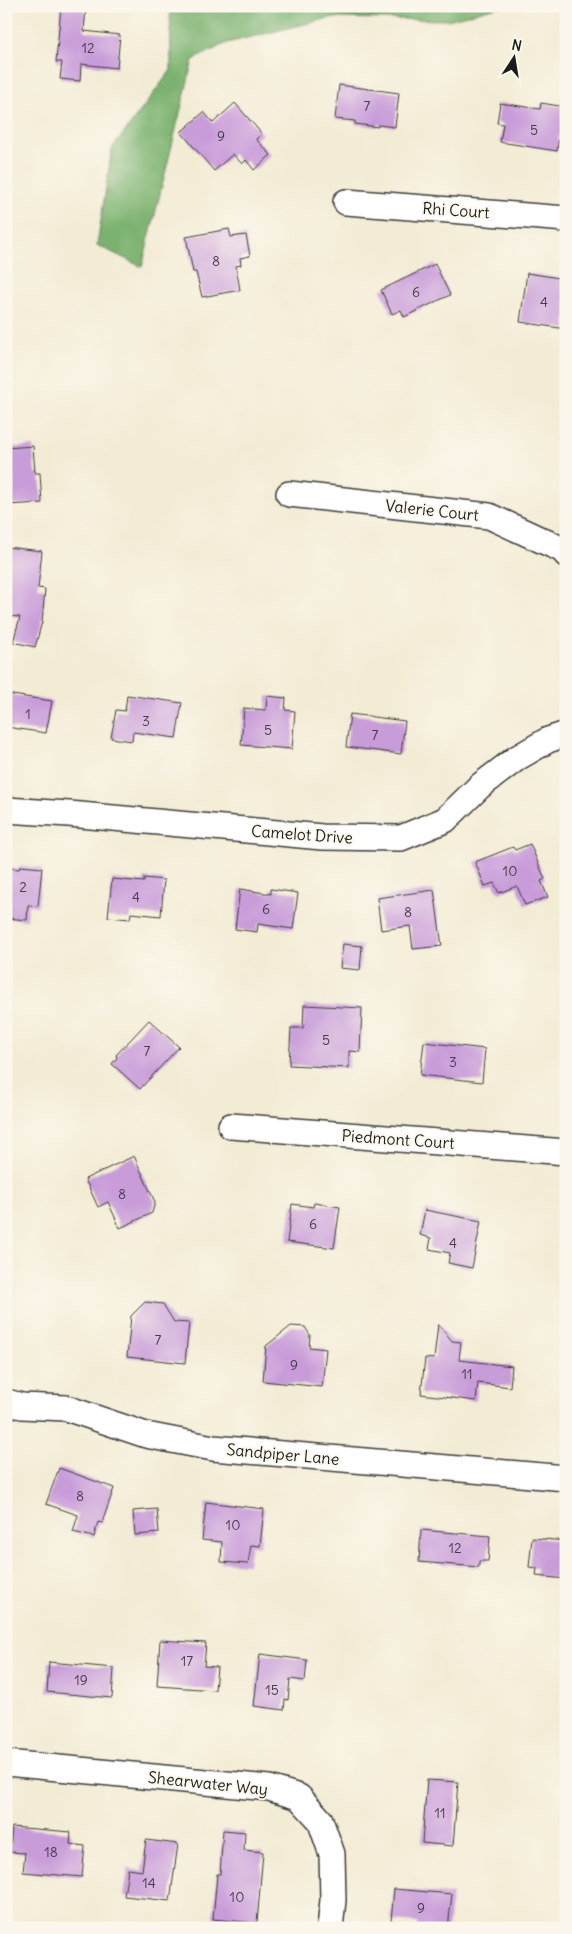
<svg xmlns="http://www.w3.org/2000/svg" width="572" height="1934" font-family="Delius,sans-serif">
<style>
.forest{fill:#7cb26f;stroke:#4c6746}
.building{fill:#c89bd9}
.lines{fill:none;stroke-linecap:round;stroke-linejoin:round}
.minor-casing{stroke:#3c3b38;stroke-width:28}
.minor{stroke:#fff;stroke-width:25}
.labels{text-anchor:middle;stroke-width:4;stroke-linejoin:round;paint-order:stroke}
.number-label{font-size:14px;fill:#473c4b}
.street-label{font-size:16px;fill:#1c1c1c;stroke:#fbf7ec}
</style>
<rect width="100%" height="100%" fill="#fbf7ec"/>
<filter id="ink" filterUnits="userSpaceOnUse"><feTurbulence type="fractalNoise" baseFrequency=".02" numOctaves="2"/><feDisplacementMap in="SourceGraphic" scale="10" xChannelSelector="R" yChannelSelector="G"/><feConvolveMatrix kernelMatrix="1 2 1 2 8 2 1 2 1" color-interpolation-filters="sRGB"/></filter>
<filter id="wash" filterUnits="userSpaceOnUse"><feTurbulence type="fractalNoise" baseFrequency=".0096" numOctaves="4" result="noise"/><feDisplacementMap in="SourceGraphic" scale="20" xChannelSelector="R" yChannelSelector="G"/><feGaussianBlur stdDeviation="1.12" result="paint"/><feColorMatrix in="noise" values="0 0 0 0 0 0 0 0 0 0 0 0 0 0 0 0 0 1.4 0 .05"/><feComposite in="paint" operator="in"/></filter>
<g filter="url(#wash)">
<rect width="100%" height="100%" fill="#f3ecd5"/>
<path class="forest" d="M170 6H501L448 20 330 18 227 43 193 60 142 267 97 245 112 149 171 70Z"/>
<g id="blocks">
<path class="building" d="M61 6 86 8 84 31 120 35 117 68 81 64 80 81 60 79 62 62H56Z
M339 85 399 93 395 127 378 125V127L355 124V121L335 119Z
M235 103 262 134 256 139 271 155 254 170 246 160 242 164 233 154 214 171 181 132 204 112 213 123Z
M500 103 540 109 541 103 566 107V137L559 136 557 151 500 142 503 124 497 123Z
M229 229 231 237 246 235 250 256 240 258 241 265 236 266 240 290 202 297 196 272H193L186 237Z
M435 264 450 295 404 317 401 310 392 314 381 290Z
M527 273 566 279V329L520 322Z
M33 446 35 473H40L42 503 6 505V448Z
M6 547 42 551 38 588 45 589 42 622 35 647 13 642 20 617 6 616Z
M6 694 52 701 46 733 6 727Z
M127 695 182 703 176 738 133 732 132 741 111 738 116 710 125 711Z
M267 696 286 698 285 710 295 711 292 749 241 745 244 708 266 710Z
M350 714 405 721 401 754 346 747Z
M530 844 545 879 541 881 548 897 525 905 517 886 499 893 494 883 485 886 475 862 513 847 515 850Z
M20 866 42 868 38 906 28 905 27 920 6 918V868L19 869Z
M144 878 164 880 161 916 131 913 130 919 108 917 112 879 144 882Z
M240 889 271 894V889L298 893 293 929 258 924 257 932 235 929Z
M434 890 442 946 413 949 410 926 381 930 377 898Z
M343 944 362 946 360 970 340 968Z
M304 1005 362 1008 360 1052 349 1051V1068L289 1065 291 1028H303Z
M149 1020 179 1047 140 1089 112 1064 117 1058 116 1055Z
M424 1042 485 1049 482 1082 420 1075Z
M134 1156 155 1202 152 1213 120 1228 108 1202 98 1207 85 1179Z
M314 1203 340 1207 334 1248 287 1242 292 1204 313 1207Z
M425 1210 481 1221 472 1268 448 1263 450 1253 429 1249 431 1238 420 1235Z
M145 1302 163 1304 174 1322 189 1323 185 1363 127 1357 131 1316Z
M438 1324 452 1341 461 1342 459 1360 512 1366 510 1387 478 1383 476 1401 421 1394 425 1358 434 1359Z
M291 1326 305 1327 310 1335 309 1347 326 1349 322 1387 263 1381 266 1346Z
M59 1468 114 1488 102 1523 98 1522 94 1537 73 1532 78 1515 46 1504Z
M206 1502 264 1509 260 1546 251 1545 248 1564 221 1562 222 1542 202 1540Z
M157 1509 159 1533 135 1535 133 1511Z
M421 1530 490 1536 488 1561H479V1567L419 1562Z
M532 1538 566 1541V1579L536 1576 537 1568 529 1567Z
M160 1640 206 1643 204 1666 217 1667 215 1690 157 1686Z
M260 1654 307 1660 305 1681 290 1679 288 1700 285 1699 284 1710 254 1706Z
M49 1662 114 1668 112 1698 47 1692Z
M427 1780 458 1782 453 1846 422 1843Z
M12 1827 71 1832 70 1844 85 1846 82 1877 23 1872 25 1853 10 1852Z
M223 1830 245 1832 244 1850 263 1852 257 1923 213 1919 217 1874H220Z
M146 1840 178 1844 170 1901 124 1896 128 1869 142 1871Z
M394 1889 452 1894 448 1928H417V1923L391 1921Z"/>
</g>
</g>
<g filter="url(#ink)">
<use href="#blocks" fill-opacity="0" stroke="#3c3b38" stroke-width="1"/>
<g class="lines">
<g class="minor-casing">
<path id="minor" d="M346 202 566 219
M289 494 489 516 563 550 566 554
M6 810 69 814 322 837 401 838 445 820 480 786 517 758 548 740 566 734
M231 1126 566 1152
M6 1402 22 1406 66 1408 146 1435 213 1448 566 1478
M6 1763 269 1788 299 1797 320 1820 332 1854 333 1900 330 1928"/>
</g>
<use href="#minor" class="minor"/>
</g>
</g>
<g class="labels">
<g class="number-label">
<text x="88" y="53">12</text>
<text x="367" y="111">7</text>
<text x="534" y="135">5</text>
<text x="221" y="141">9</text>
<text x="216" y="266">8</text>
<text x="416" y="297">6</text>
<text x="544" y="307">4</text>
<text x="28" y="719">1</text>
<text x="146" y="726">3</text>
<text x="268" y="735">5</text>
<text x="375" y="740">7</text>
<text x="510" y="876">10</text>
<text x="23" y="892">2</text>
<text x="136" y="902">4</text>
<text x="266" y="914">6</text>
<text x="408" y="917">8</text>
<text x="326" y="1045">5</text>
<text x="147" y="1056">7</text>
<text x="453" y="1067">3</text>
<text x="122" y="1199">8</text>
<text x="313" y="1229">6</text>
<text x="453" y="1248">4</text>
<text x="158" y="1345">7</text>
<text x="294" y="1370">9</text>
<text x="467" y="1379">11</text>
<text x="80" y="1501">8</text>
<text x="233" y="1530">10</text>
<text x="455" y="1553">12</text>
<text x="187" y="1666">17</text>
<text x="81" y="1685">19</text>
<text x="272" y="1695">15</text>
<text x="440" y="1818">11</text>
<text x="51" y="1857">18</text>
<text x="149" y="1888">14</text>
<text x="237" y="1902">10</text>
<text x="421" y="1913">9</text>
</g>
<g class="street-label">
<text transform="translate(456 210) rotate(4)" y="6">Rhi Court</text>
<text transform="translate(432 510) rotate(6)" y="6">Valerie Court</text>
<text transform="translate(302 834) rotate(4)" y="6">Camelot Drive</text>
<text transform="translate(398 1139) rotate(4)" y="6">Piedmont Court</text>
<text transform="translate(283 1454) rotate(5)" y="6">Sandpiper Lane</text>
<text transform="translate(208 1783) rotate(6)" y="6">Shearwater Way</text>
</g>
</g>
<rect width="572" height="1934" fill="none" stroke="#fbf7ec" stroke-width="25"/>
<g transform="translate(514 58) rotate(12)" stroke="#fbf7ec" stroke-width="4" paint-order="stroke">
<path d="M0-4L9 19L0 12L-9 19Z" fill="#1c1c1c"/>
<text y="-8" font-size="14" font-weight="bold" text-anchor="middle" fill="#1c1c1c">N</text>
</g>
</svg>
